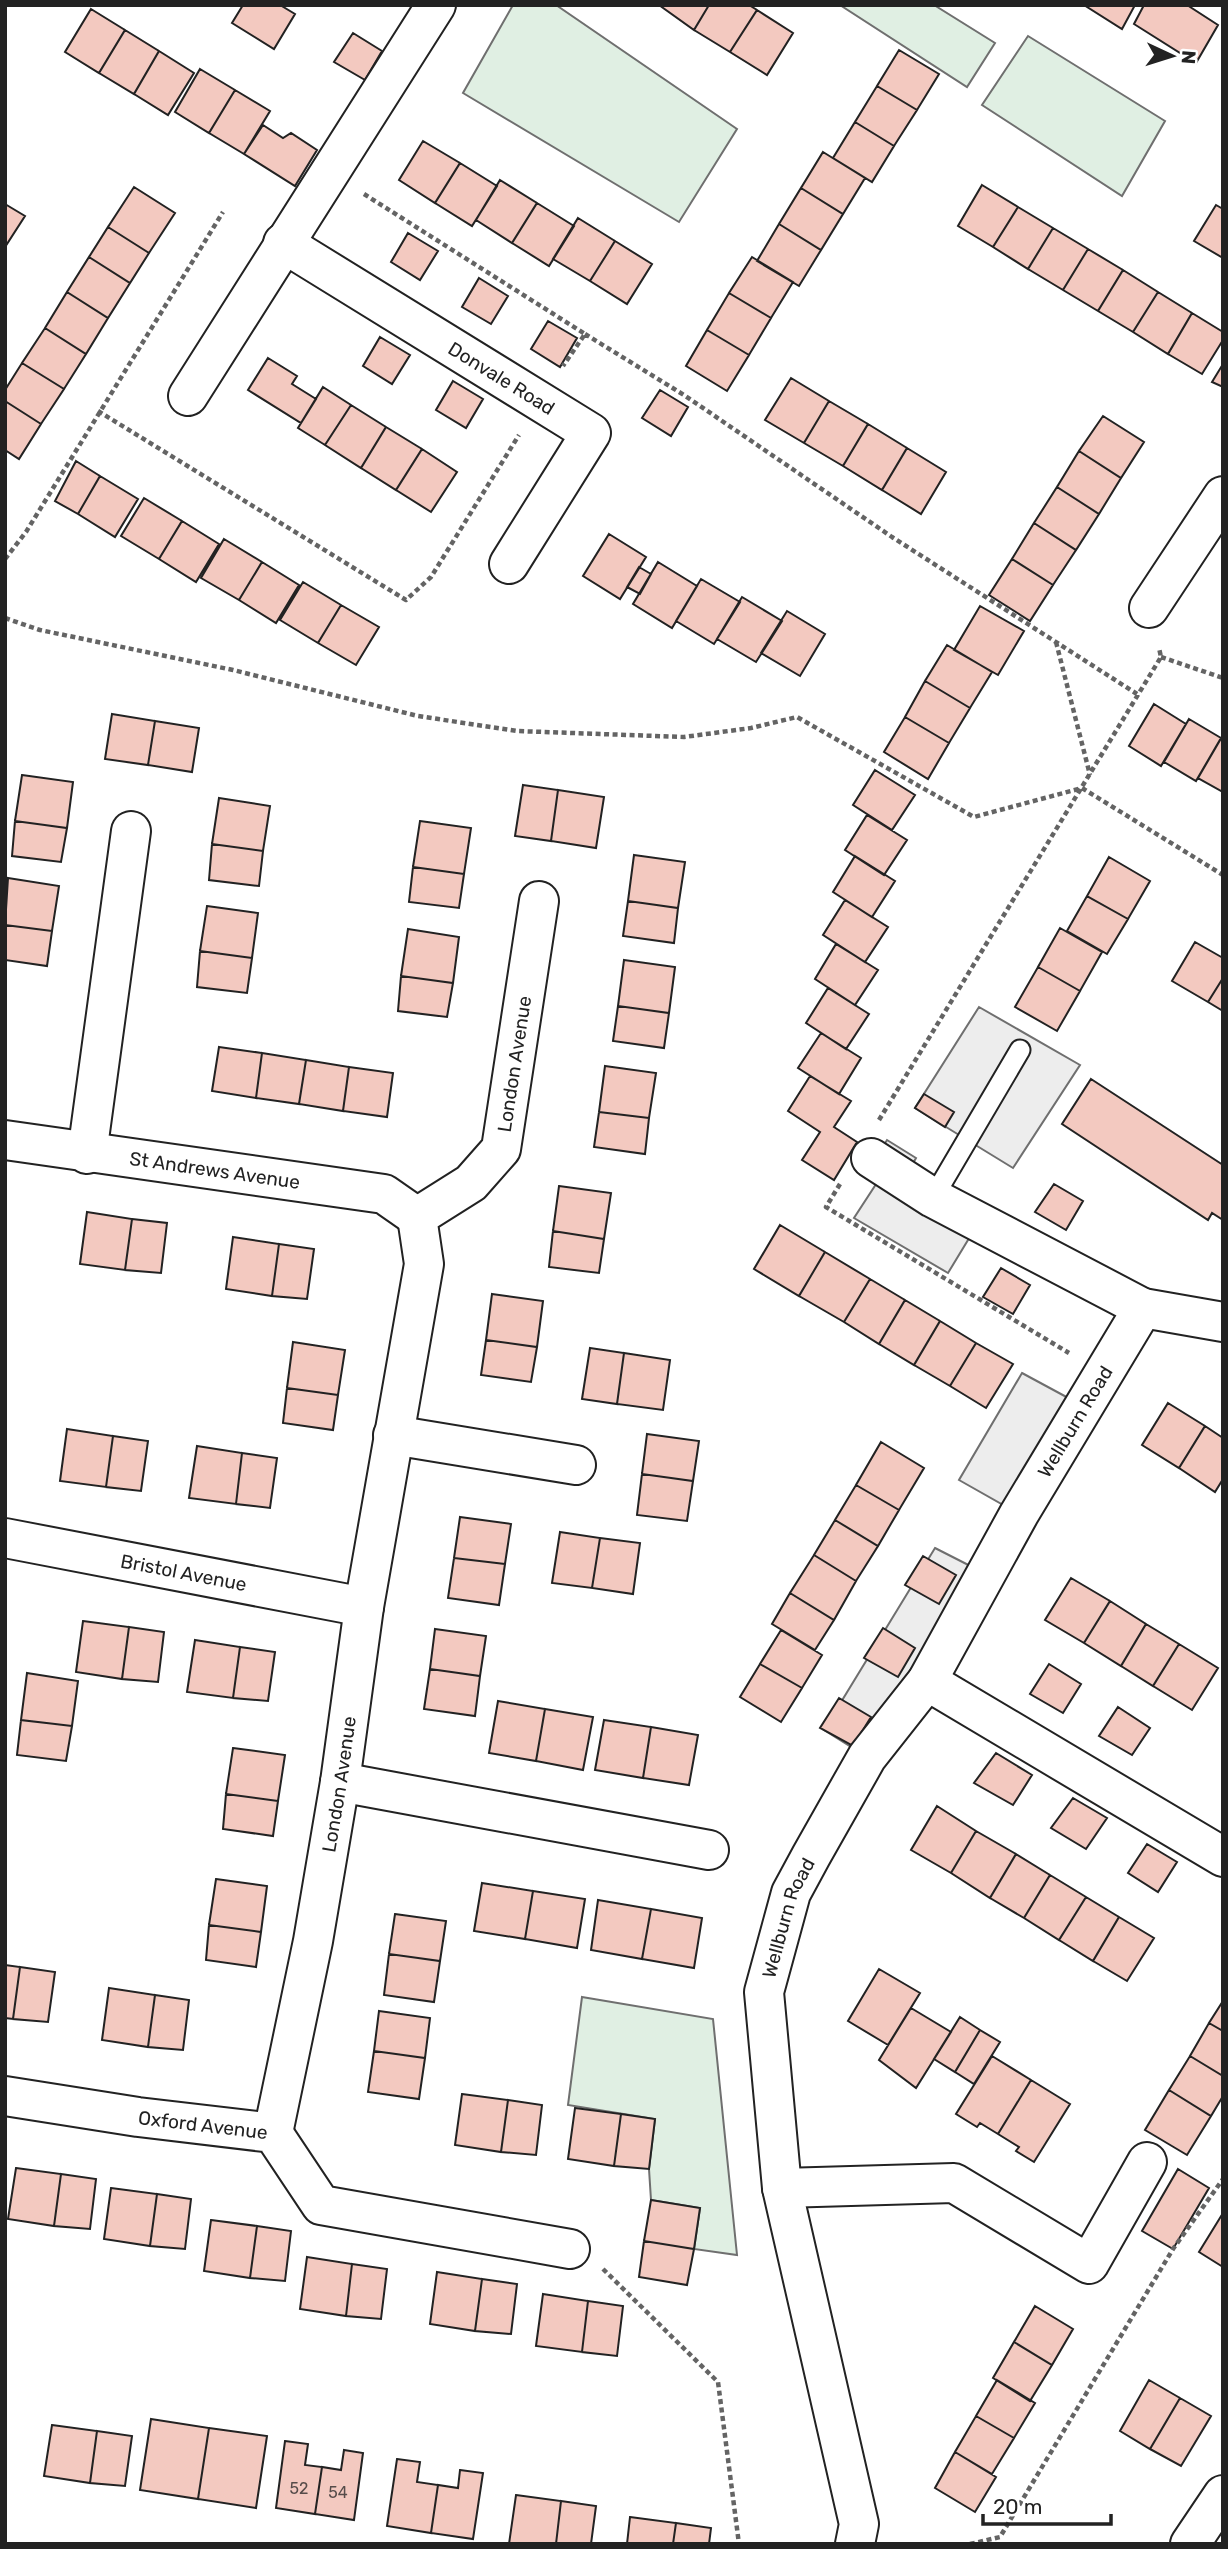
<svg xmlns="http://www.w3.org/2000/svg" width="1228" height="2549" font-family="Rubik,sans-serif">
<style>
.green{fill:#e0efe3;stroke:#6f6f6f;stroke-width:2}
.parking{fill:#ededed;stroke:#6f6f6f;stroke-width:2}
.building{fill:#f3c9c0;stroke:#222;stroke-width:2}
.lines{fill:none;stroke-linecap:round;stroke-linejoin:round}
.lane-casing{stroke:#222;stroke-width:23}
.street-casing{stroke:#222;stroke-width:42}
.path{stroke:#646464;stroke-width:4.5;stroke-dasharray:5 3.5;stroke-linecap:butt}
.lane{stroke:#fff;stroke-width:19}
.street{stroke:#fff;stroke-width:38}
.labels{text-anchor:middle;stroke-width:5;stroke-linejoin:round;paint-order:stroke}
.number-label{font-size:16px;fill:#564c4a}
.street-label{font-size:19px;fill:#222;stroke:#fff}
</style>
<rect width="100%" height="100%" fill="#fff"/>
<path class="green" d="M513 5H556L737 129 679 222 463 93Z
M840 5H934L995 43 967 87Z
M1028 36 1165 121 1122 196 982 105Z
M582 1997 713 2019 737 2255 694 2249 700 2208 651 2200 649 2169 655 2119 568 2105Z"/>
<path class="parking" d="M979 1007 1080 1065 1013 1168 915 1108Z
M887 1140 916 1158 898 1189 971 1235 948 1273 854 1218 880 1178 868 1170Z
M1022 1373 1085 1407 1019 1514 959 1480Z
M935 1548 988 1575 867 1757 824 1730Z"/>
<path class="building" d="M243 5H280L295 14 274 49 232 23Z
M659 5H709L694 30Z
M709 5H749L757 10 730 52 694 30Z
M1084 5H1135L1122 29Z
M1144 5H1187L1218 25 1196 63 1134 24Z
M91 9 125 30 99 73 65 52Z
M757 10 793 33 767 75 730 52Z
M125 30 159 51 134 94 99 73Z
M353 33 382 51 365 80 334 62Z
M899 50 939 74 917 110 877 86Z
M159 51 194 73 168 115 134 94Z
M200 69 235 90 209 133 175 112Z
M877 86 917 110 894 146 855 122Z
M235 90 270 111 244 154 209 133Z
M855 122 894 146 872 182 833 158Z
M263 125 283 138 291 133 317 150 295 186 244 154Z
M423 141 460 163 435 203 399 180Z
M823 152 865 178 843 214 801 188Z
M460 163 497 186 472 226 435 203Z
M500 180 537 203 512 243 476 220Z
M982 185 1018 207 993 247 958 226Z
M134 187 175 213 149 253 108 227Z
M801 188 843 214 821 250 779 224Z
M537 203 574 226 549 266 512 243Z
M5 204 25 216 5 247Z
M1216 205 1223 209V258L1194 241Z
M1018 207 1053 228 1028 269 993 247Z
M578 218 615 241 590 281 553 259Z
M779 224 821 250 799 286 757 261Z
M108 227 149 253 130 283 89 257Z
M1053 228 1088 249 1063 290 1028 269Z
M408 233 438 251 420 280 391 262Z
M615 241 652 264 627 304 590 281Z
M1088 249 1123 270 1098 311 1063 290Z
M89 257 130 283 108 318 67 292Z
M752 257 793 282 771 318 729 293Z
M1123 270 1158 292 1133 332 1098 311Z
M479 278 508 296 491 324 462 307Z
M67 292 108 318 86 354 45 328Z
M1158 292 1192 313 1168 354 1133 332Z
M729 293 771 318 749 355 707 330Z
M1192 313 1223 332V340L1202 374 1168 354Z
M548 321 577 338 560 367 531 349Z
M45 328 86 354 64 389 22 363Z
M707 330 749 355 727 391 686 366Z
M380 337 410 355 392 384 363 366Z
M268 358 297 376 292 384 316 399 301 423 248 390Z
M22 363 64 389 41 424 5 401V390Z
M1223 364V387L1212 382Z
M791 378 829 401 804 443 765 420Z
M453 381 483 399 466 428 436 410Z
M323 387 351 405 325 445 298 428Z
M660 390 688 407 671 436 642 418Z
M5 401 41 424 19 459 5 450Z
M829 401 868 424 843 466 804 443Z
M351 405 386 427 361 468 325 445Z
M1103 416 1144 442 1121 478 1079 451Z
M868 424 907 448 882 490 843 466Z
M386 427 422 449 396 490 361 468Z
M907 448 946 472 921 514 882 490Z
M422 449 457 472 431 512 396 490Z
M1079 451 1121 478 1099 514 1057 487Z
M76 461 100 476 78 514 55 501Z
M100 476 138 499 115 537 78 514Z
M1057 487 1099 514 1076 550 1034 523Z
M144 498 182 521 159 559 121 536Z
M182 521 219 544 196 582 159 559Z
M1034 523 1076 550 1053 585 1012 559Z
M609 534 646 557 620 599 583 576Z
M224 539 262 562 239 600 201 578Z
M1012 559 1053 585 1030 621 989 595Z
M262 562 299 585 276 623 239 600Z
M658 562 697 586 672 628 633 604Z
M639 567 651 574 640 594 627 587Z
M701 579 740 602 714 644 676 621Z
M303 582 341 605 318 643 280 620Z
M742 597 782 621 756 662 717 639Z
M341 605 379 627 356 665 318 643Z
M980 606 1024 631 998 675 954 650Z
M787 611 825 634 800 676 761 653Z
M947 645 992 672 970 708 925 681Z
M925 681 970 708 949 743 905 717Z
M1154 704 1186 724 1161 766 1129 746Z
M112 714 155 721 148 765 105 759Z
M905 717 949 743 928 779 884 752Z
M1189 719 1221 738 1196 781 1164 762Z
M155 721 199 728 192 772 148 765Z
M1223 735V792L1198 778Z
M875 770 915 795 892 830 853 805Z
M22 775 73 782 67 828 15 821Z
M523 785 558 790 551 841 515 836Z
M558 790 604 797 596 848 551 841Z
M219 798 270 806 263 851 212 844Z
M867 815 907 840 884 875 845 850Z
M15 821 67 828 61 862 12 856Z
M420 821 471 828 464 874 413 867Z
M212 844 263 851 259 886 209 880Z
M634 855 685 862 678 908 628 901Z
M855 856 895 881 872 917 833 892Z
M1109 857 1150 881 1128 919 1087 896Z
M413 867 464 874 459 908 409 902Z
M8 878 59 886 52 931 5 925Z
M1087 896 1128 919 1107 954 1067 931Z
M845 900 888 927 865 962 823 935Z
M628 901 678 908 674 943 623 936Z
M207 906 258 913 252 958 200 951Z
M5 925 52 931 47 966 5 960Z
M1060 928 1102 952 1080 991 1038 967Z
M408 929 459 937 453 983 401 976Z
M1195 942 1223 958V978L1208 1002 1172 981Z
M836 944 878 970 855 1005 815 979Z
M200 951 252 958 247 993 197 987Z
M624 960 675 967 669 1013 618 1006Z
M1038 967 1080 991 1057 1031 1015 1007Z
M401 976 453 983 447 1017 398 1011Z
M1223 978V1011L1208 1002Z
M828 988 869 1014 846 1049 806 1023Z
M618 1006 669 1013 664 1048 613 1041Z
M821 1033 861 1058 839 1094 798 1068Z
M219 1047 262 1053 256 1098 212 1091Z
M262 1053 306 1060 299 1104 256 1098Z
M306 1060 349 1067 343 1111 299 1104Z
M605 1066 656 1073 649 1118 599 1112Z
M349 1067 393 1073 387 1117 343 1111Z
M810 1076 851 1101 834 1127 857 1142 834 1180 802 1160 820 1132 788 1111Z
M1091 1079 1223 1165V1220L1212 1213 1208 1220 1062 1124Z
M924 1094 954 1112 945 1127 915 1108Z
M599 1112 649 1118 645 1154 594 1147Z
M1054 1184 1083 1201 1066 1230 1035 1212Z
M559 1186 611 1193 604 1239 553 1231Z
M87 1212 132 1219 125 1270 80 1264Z
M132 1219 167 1223 161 1273 125 1270Z
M780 1225 825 1252 799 1296 754 1269Z
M553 1231 604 1239 599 1273 549 1267Z
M233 1237 279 1244 272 1296 226 1289Z
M279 1244 314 1249 307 1299 272 1296Z
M825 1252 870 1279 844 1322 799 1296Z
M1001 1268 1030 1285 1013 1314 983 1297Z
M870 1279 905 1300 879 1344 844 1322Z
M492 1294 543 1301 537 1347 486 1340Z
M905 1300 940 1321 914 1365 879 1344Z
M940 1321 976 1343 950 1386 914 1365Z
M486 1340 537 1347 531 1382 481 1375Z
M293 1342 345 1350 338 1395 287 1388Z
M976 1343 1013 1364 986 1408 950 1386Z
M590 1348 624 1353 617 1404 582 1399Z
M624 1353 670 1360 663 1410 617 1404Z
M287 1388 338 1395 333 1430 283 1423Z
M1168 1403 1205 1426 1179 1468 1142 1445Z
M1205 1426 1223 1438V1479L1215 1492 1179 1468Z
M67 1429 113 1436 106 1487 60 1481Z
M647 1434 699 1441 693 1481 642 1474Z
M113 1436 148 1441 141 1491 106 1487Z
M881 1442 924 1468 899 1510 856 1485Z
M197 1446 242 1453 236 1504 189 1498Z
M242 1453 277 1458 270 1508 236 1504Z
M642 1474 693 1481 687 1521 637 1515Z
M856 1485 899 1510 878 1546 835 1520Z
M460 1517 511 1524 505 1564 454 1558Z
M835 1520 878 1546 856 1581 814 1555Z
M560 1532 600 1538 592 1588 552 1583Z
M600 1538 640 1543 633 1594 592 1588Z
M814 1555 856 1581 834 1620 790 1593Z
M923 1556 956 1575 939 1604 905 1585Z
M454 1558 505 1564 499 1605 448 1598Z
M1071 1578 1110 1601 1084 1643 1045 1620Z
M790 1593 834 1620 815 1650 772 1624Z
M1110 1601 1146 1624 1121 1666 1084 1643Z
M83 1621 129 1627 122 1679 76 1672Z
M1146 1624 1179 1644 1153 1686 1121 1666Z
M129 1627 164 1632 158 1682 122 1679Z
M883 1628 915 1648 898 1677 864 1658Z
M435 1629 486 1636 480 1676 430 1669Z
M781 1630 822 1655 802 1688 760 1664Z
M195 1640 240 1647 233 1698 187 1692Z
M1179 1644 1218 1668 1192 1710 1153 1686Z
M240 1647 275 1652 268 1701 233 1698Z
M760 1664 802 1688 781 1722 740 1697Z
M1049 1664 1081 1684 1063 1713 1030 1694Z
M430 1669 480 1676 475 1716 424 1709Z
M27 1673 78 1681 72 1726 21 1720Z
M839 1698 871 1717 853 1746 820 1728Z
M498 1701 545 1709 536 1761 489 1753Z
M1118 1707 1150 1728 1132 1755 1099 1736Z
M545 1709 593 1717 583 1770 536 1761Z
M21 1720 72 1726 66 1761 17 1755Z
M604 1720 651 1727 643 1778 595 1770Z
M651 1727 698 1735 689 1785 643 1778Z
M233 1748 285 1755 278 1801 226 1794Z
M996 1753 1032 1775 1013 1805 974 1783Z
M226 1794 278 1801 273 1836 223 1829Z
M1073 1798 1107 1818 1086 1849 1051 1828Z
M937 1806 976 1831 951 1873 911 1850Z
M976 1831 1016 1854 990 1898 951 1873Z
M1147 1844 1177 1862 1158 1892 1128 1873Z
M1016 1854 1050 1875 1024 1918 990 1898Z
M1050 1875 1086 1897 1059 1940 1024 1918Z
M216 1879 267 1886 261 1932 209 1925Z
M482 1883 533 1891 525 1939 474 1931Z
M533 1891 585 1899 577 1948 525 1939Z
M1086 1897 1119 1917 1093 1961 1059 1940Z
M598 1900 651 1909 642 1959 591 1950Z
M651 1909 702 1918 694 1968 642 1959Z
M395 1914 446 1921 440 1961 389 1954Z
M1119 1917 1154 1938 1127 1981 1093 1961Z
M209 1925 261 1932 256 1967 206 1960Z
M389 1954 440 1961 434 2002 384 1995Z
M5 1965 20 1967 13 2019 5 2018Z
M20 1967 55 1972 48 2022 13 2019Z
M879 1969 920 1993 888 2045 848 2021Z
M109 1988 155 1995 148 2047 102 2040Z
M155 1995 189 2000 183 2050 148 2047Z
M1223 2001V2031L1209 2023Z
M911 2008 951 2032 916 2088 879 2060Z
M379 2011 430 2018 425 2058 374 2051Z
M960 2017 980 2030 955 2072 934 2059Z
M1209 2023 1223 2031V2076L1190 2056Z
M980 2030 1000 2042 974 2084 955 2072Z
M374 2051 425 2058 419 2099 368 2092Z
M992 2056 1031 2080 998 2134 980 2123 977 2127 956 2114Z
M1190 2056 1223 2076V2096L1211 2116 1169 2090Z
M1031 2080 1070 2104 1034 2162 1016 2151 1019 2147 998 2134Z
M1169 2090 1211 2116 1187 2155 1145 2130Z
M462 2094 508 2100 501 2152 455 2145Z
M508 2100 542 2105 536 2155 501 2152Z
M575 2108 621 2114 614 2166 568 2159Z
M621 2114 655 2119 649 2169 614 2166Z
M16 2168 61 2174 54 2226 8 2219Z
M1178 2169 1209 2188 1173 2249 1142 2231Z
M61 2174 96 2179 90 2229 54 2226Z
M111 2188 157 2194 150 2246 104 2239Z
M157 2194 191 2199 185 2249 150 2246Z
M651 2200 700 2208 694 2249 644 2241Z
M1223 2213V2267L1199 2252Z
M211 2220 257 2226 250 2278 204 2271Z
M257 2226 291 2231 285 2281 250 2278Z
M644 2241 694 2249 687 2285 639 2277Z
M307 2257 352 2264 346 2316 300 2309Z
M352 2264 387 2269 381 2319 346 2316Z
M437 2272 482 2279 475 2331 430 2324Z
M482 2279 517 2284 511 2334 475 2331Z
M543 2294 588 2301 582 2352 536 2346Z
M588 2301 623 2306 617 2356 582 2352Z
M1035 2306 1073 2329 1052 2365 1014 2342Z
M1014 2342 1052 2365 1030 2401 993 2378Z
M997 2380 1035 2403 1014 2438 976 2416Z
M1149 2380 1180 2398 1150 2449 1120 2431Z
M1180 2398 1211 2416 1181 2466 1150 2449Z
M976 2416 1014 2438 992 2474 955 2452Z
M151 2419 209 2428 198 2499 140 2490Z
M52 2425 97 2431 90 2483 44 2476Z
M209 2428 267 2436 256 2508 198 2499Z
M97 2431 132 2436 125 2486 90 2483Z
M285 2441 308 2444 305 2465 322 2467 315 2514 276 2508Z
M344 2450 363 2453 354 2520 315 2514 322 2467 341 2470Z
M955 2452 996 2477 975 2512 935 2488Z
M397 2459 420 2462 417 2482 438 2485 431 2533 387 2526Z
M460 2470 483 2473 473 2539 431 2533 438 2485 458 2488Z
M516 2495 561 2501 556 2544H509Z
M561 2501 596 2506 591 2544H556Z
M630 2517 676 2523 673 2544H627Z
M676 2523 711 2528 709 2544H673Z"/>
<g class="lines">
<g class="lane-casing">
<path id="lane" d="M933 1198 1020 1050"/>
</g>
<g class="street-casing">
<g id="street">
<path id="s1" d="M283 243 591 433 509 564"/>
<path d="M188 396 436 5"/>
<path d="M1149 608 1223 496"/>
<path id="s2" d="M5 1140 384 1194 417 1217"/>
<path d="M87 1154 131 831"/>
<path d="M871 1158 933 1198 1143 1308"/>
<path d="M393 1435 576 1465"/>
<path id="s3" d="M5 1538 364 1607"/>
<path d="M927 1681 1223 1857"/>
<path d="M340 1782 709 1850"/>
<path id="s4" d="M5 2096 138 2117 273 2133 321 2205 570 2249"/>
<path id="s5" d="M273 2133 313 1941 340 1782 364 1607 424 1264 417 1217 471 1183 501 1149 539 901"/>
<path d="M782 2188 954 2183 1089 2264 1147 2162"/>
<path id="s6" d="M855 2544 859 2524 782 2188 764 1992 791 1893 811 1856 867 1757 927 1681 1019 1514 1143 1308 1223 1322"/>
<path d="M1190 2544 1223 2495"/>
</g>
</g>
<path class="path" d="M364 194 585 334 563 366
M585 334 684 395 892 537 1137 694
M98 411 406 600 431 577 519 435
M5 559 26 532 223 212
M5 618 40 630 233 670 418 716 517 731 684 737 751 728 797 717 974 817 1082 788 1223 875
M1056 642 1090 775
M1161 657 1223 678
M879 1120 1161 657 1159 648
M840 1184 826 1207 1069 1353
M603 2269 718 2382 739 2544
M970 2544 1000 2537 1173 2249 1223 2179"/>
<use href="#lane" class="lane"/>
<use href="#street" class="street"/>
</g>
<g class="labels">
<g class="number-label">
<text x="299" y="2494">52</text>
<text x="338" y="2498">54</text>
</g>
<g class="street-label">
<text dy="7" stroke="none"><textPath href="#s1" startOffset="257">Donvale Road</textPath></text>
<text dy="7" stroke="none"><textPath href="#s5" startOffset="1125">London Avenue</textPath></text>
<text dy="7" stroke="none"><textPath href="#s2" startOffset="212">St Andrews Avenue</textPath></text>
<text dy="7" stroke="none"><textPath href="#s6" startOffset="1216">Wellburn Road</textPath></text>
<text dy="7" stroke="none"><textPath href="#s3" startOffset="182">Bristol Avenue</textPath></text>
<text dy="7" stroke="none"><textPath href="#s5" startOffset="355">London Avenue</textPath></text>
<text dy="7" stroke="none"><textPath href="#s6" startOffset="640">Wellburn Road</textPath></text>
<text dy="7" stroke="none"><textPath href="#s4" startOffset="200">Oxford Avenue</textPath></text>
</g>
</g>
<rect width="1228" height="2549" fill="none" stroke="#222222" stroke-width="14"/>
<g transform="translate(1172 56) rotate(94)" stroke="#ffffff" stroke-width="5" paint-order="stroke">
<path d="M0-5L12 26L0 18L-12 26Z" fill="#222222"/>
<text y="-10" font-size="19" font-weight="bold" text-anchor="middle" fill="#222222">N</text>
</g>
<path d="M983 2514v10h128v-10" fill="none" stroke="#222222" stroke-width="3.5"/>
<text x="993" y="2514" font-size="21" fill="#222222" stroke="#ffffff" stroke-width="5" paint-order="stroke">20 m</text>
</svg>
